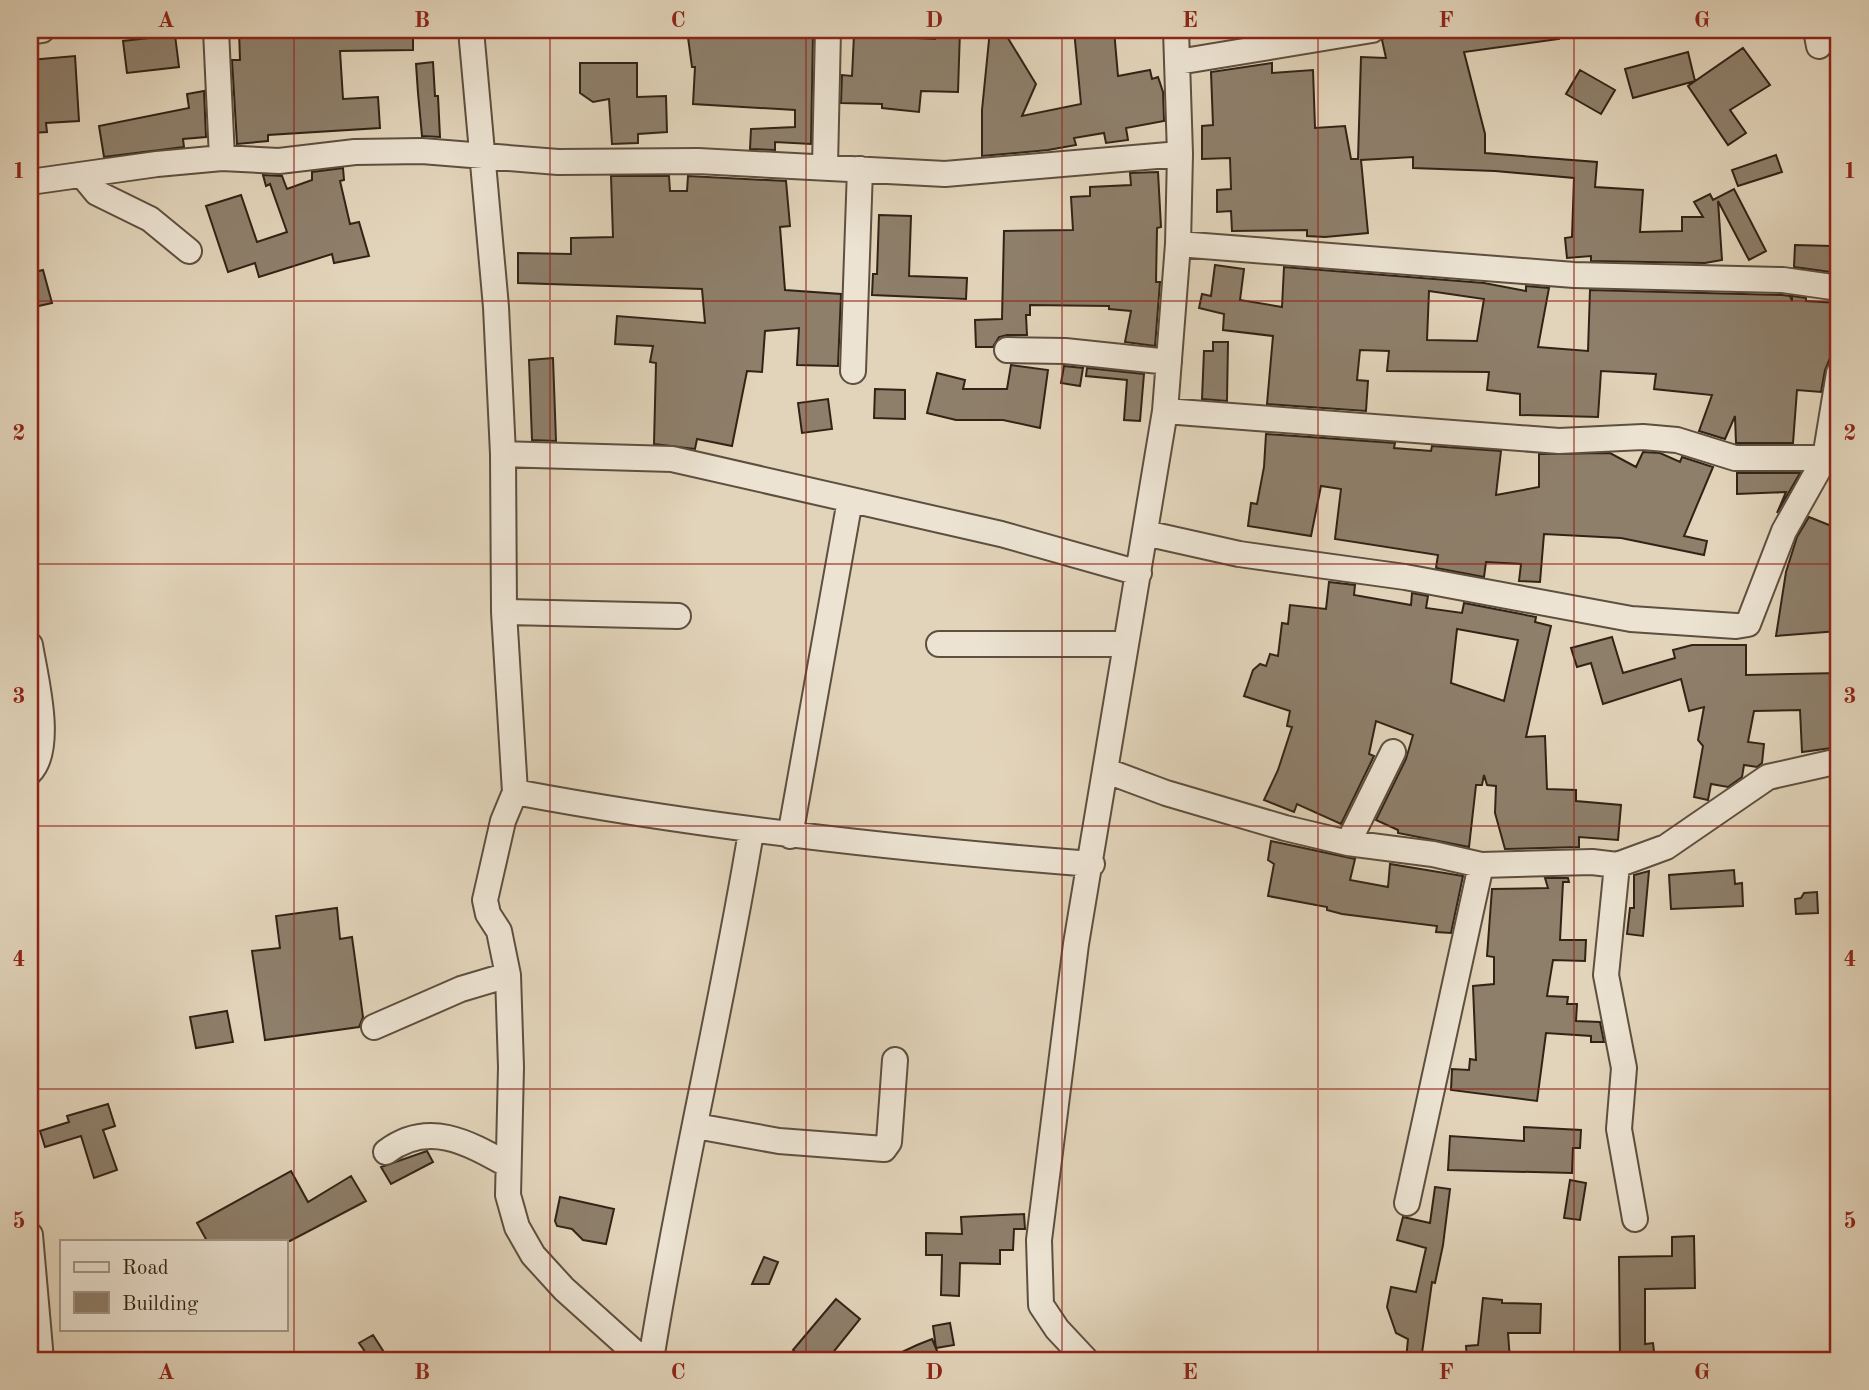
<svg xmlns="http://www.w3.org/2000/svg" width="1869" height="1390" font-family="'Old Standard TT',serif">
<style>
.building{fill:#8e7f6b;stroke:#322316;stroke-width:2;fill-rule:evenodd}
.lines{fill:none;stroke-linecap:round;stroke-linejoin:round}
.minor-casing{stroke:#5e4f3f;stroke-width:28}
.minor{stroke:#ece3d2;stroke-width:24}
.grid{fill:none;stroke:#8f2418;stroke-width:2;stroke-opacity:0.55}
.neatline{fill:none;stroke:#8f2418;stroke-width:2.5}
.grid-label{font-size:23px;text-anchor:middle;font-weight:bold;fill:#8f2418}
</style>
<rect width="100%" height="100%" fill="#e2d4ba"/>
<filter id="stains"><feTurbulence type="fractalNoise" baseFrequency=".00286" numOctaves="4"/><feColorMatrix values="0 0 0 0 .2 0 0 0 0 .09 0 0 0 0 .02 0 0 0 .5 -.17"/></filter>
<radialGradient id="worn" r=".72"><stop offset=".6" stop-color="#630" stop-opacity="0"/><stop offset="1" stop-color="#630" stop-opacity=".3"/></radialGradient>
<path class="building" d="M239 30H267V34L413 30V50L340 51 343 99 378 97 380 128 268 135V141L237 144 232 60H240Z
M687 30H722L723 33 789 31V36L813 33 811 144 775 142V150L750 149 751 129 795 127V110L693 104 695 67H692Z
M936 30H960L958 92 921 91 919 112 882 108V104L841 103 842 75 852 76 854 35 935 39Z
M990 30H1003L1036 84 1022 116 1081 104 1074 30H1114L1118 76 1150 70 1152 79 1158 77 1163 92 1164 121 1126 128 1128 140 1106 143 1104 133 1074 138 1076 145 1048 150 982 156V110Z
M1408 30 1411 33 1426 30H1558L1559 39 1464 52 1485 134V153L1597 162 1595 187 1643 190 1640 232 1682 231V217H1703L1694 202 1710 194 1713 200 1734 189 1766 251 1749 260 1718 201 1722 260 1705 263 1591 261V256L1567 258 1565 238 1572 237 1574 178 1495 171 1413 168V157L1361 160 1368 233 1325 237 1307 236V230L1232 231 1231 211 1217 212V190L1231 189 1230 158 1202 159V126L1213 125 1211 72 1272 63V73L1313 70 1315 128 1345 126 1351 159H1358L1361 57 1386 58 1382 40 1386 34Z
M175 35 179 67 127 73 123 41Z
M1743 48 1770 85 1730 110 1746 133 1728 145 1688 86Z
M1688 52 1695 81 1633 98 1625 69Z
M75 56 79 121 46 123 47 132 30 133V60Z
M433 62 435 96H438L440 137 422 136 418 93 416 64Z
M580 63H637V97L666 96 667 132 638 134V143L612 144 609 99 593 102 580 93Z
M1580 70 1615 90 1601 114 1566 94Z
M204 91 206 137 183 139 184 147 104 157 99 126 189 108 187 94Z
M1776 155 1782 172 1738 186 1732 170Z
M343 168 344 180 340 181 350 224 359 222 369 256 334 263 332 254 259 277 255 263 228 272 206 206 241 195 257 242 287 232 270 184 266 186 263 175 282 176 287 189 312 180V172Z
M1158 172 1161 227 1157 228 1156 282H1160L1155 346 1125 342 1131 311 1109 309V306L1030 305V315H1026L1027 335H1007L999 337 993 347H976L975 320 1002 319 1004 231 1073 230 1071 197 1090 196V187L1131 185 1130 173Z
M611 176H669L670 191H687L688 176 786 181 790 226 780 227 785 290 841 294 838 366 797 365 799 328 765 331 762 372 747 371 732 446 697 439 695 449 654 444 656 363 650 362 653 346 615 344 617 316 705 323 702 289 518 283V253L571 254V238L613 237Z
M879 215 911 216 909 276 967 278 966 299 872 295 873 274H877Z
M1795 245 1832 246 1831 272 1794 267Z
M1215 265 1244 269 1240 300 1282 307 1284 267 1484 283 1526 291V286L1549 288 1538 347 1588 351 1590 290 1782 295 1790 296 1792 301V296L1806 298V301L1839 303V344L1837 359 1830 358 1825 370 1821 392 1797 390 1793 443H1736L1735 416 1725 439 1699 431 1712 395 1654 389 1656 374 1601 371 1598 417 1520 415V394L1487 390 1489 372 1387 371 1389 351 1360 350 1357 380 1368 381 1366 411 1267 404 1273 336 1223 330 1224 314 1199 308 1202 294 1211 296ZM1429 291 1484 299 1477 341 1427 340Z
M43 270 52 303 30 308V273Z
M1213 342H1228L1227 401 1202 399 1204 351H1213Z
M553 358 556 441 532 440 529 360Z
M1011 365 1048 370 1040 428 1003 420H956L927 413 937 373 965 380 963 389H1007Z
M1064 366 1083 368 1080 386 1061 383Z
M1087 368 1144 374 1140 421 1124 420 1127 380 1086 376Z
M875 389 905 390V419L874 418Z
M828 399 832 429 802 433 798 403Z
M1266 434 1395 443 1394 448 1431 451 1432 446 1501 451 1496 495 1539 487V454L1610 453 1636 467 1643 452 1660 453 1680 462 1682 457 1713 467 1684 536 1707 541 1704 555 1621 538 1544 534 1540 582 1519 581 1521 564 1486 562 1484 577 1436 568 1438 555 1335 539 1341 489 1321 486 1311 536 1248 526 1251 503 1257 504 1264 467Z
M1737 473H1800L1777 513 1786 492 1737 494Z
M1809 517 1839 529 1838 631 1776 636 1786 572 1797 537Z
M1329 582 1355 585 1354 595 1411 605 1412 593 1428 596 1426 608 1462 613 1464 603 1536 617 1535 622 1551 626 1526 737 1545 736 1547 789 1576 790V801L1621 805 1618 840 1579 837V847L1505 849 1495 813 1496 786 1487 785 1484 775 1482 785H1476L1469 847 1398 833V830L1376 820 1406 759 1413 735 1376 721 1369 754 1374 756 1341 824 1297 804 1294 812 1264 800 1278 770 1292 727 1287 726 1290 711 1244 696 1253 670 1260 664 1266 666 1270 654 1278 656 1282 623 1288 624 1290 605 1326 609ZM1457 629 1518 640 1504 701 1451 683Z
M1612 637 1623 673 1675 658 1673 650 1692 645H1746V675L1839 673V747L1802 752 1800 710 1754 711 1748 742 1764 744 1762 763 1757 767 1744 765 1742 777 1728 787 1711 784 1708 800 1694 797 1703 746 1698 740 1704 707 1689 711 1681 679 1603 704 1591 663 1577 667 1571 648Z
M1271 841 1355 859 1350 880 1388 887 1390 864 1463 876 1451 933 1436 932 1437 926 1342 914 1327 910V907L1268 896 1274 864 1268 860Z
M1734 870 1735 884 1742 883 1743 906 1671 909 1669 875Z
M1649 871 1643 936 1627 934 1630 908H1634V875Z
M1545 878H1568L1569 882H1563L1560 940H1586L1585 961 1553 960 1547 996 1568 997 1567 1004H1577L1576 1021 1600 1022 1604 1042H1591V1036L1546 1033 1537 1101 1451 1090 1452 1069 1469 1070 1470 1059 1476 1060 1473 986 1494 984V957L1487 956 1492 889 1548 888Z
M1817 892 1818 913 1796 914 1795 899 1801 898 1804 893Z
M337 908 340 939 352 937 363 1017 359 1027 265 1040 252 951 280 948 276 916Z
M227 1011 233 1042 196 1048 190 1017Z
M108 1104 115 1126 103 1130 117 1170 94 1178 81 1136 45 1147 40 1131 69 1122 67 1116Z
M1524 1127 1581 1130 1580 1148H1573L1572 1173 1448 1170 1450 1136 1524 1141Z
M427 1151 433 1162 391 1184 381 1167Z
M291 1171 308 1202 351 1176 366 1201 290 1241H207L197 1223Z
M1570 1180 1586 1183 1580 1220 1564 1218Z
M1435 1187 1450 1189 1443 1245 1435 1283 1432 1282 1421 1360H1406L1408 1339 1396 1333 1387 1307 1391 1287 1416 1292 1426 1248 1397 1240 1403 1217 1430 1223Z
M560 1197 614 1209 606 1244 583 1240 572 1229 557 1226 555 1221Z
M1024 1214 1025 1229H1014L1013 1250H1000V1264L960 1263 959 1296 941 1295 942 1255H926V1233L962 1234 961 1217Z
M1694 1236 1695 1288 1645 1289V1344L1653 1343 1655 1360H1620L1619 1257 1672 1256V1237Z
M764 1257 778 1262 769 1284H752Z
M1483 1298 1502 1300V1303L1541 1304 1540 1333H1508L1510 1360H1467L1466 1346 1478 1345Z
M836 1299 860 1319 827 1360H805L793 1350Z
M950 1323 954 1345 936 1348 933 1326Z
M373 1335 389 1360H371L359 1343Z
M932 1339 941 1360H885L917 1345Z"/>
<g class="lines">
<g class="minor-casing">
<path id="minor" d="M216 30 222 158
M471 30 496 307 503 454 504 612 515 792 503 821 485 900 488 914 499 931 508 975 511 1067 508 1195 517 1227 533 1255 564 1289 643 1360
M1816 30 1819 46
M30 32 42 30
M1178 62 1372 30
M825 166 828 30
M83 176 97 193 150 219 189 251
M30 182 157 164 222 158 279 161 355 152 422 151 558 162 698 161 945 174 1180 154
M1178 244 1574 275 1783 280 1839 288
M1007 350 1065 351 1169 362
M853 371 860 169
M1165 411 1559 441 1643 437 1677 440 1735 458H1825
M503 454 672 459 1001 534 1139 573
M1145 533 1239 554 1405 577 1631 619 1736 626 1748 624 1784 531 1825 458 1839 373
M504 612 678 616
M939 644H1126
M30 645C35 676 54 748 30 772
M1107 771 1166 793 1285 828 1348 843 1433 854 1481 865 1592 862 1617 865 1666 847 1768 777 1839 761
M515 792C706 828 898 849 1092 864
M790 836 850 500
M1348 843 1393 752
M1617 865 1606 975 1624 1068 1619 1129 1635 1219
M374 1027 461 989 508 975
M696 1126 779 1141 884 1149 889 1142 895 1060
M386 1152C428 1120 467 1142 508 1165
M1407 1203 1481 865
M30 1235 41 1360
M651 1360C679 1183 722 1009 751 832
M1086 1360 1057 1329 1041 1305 1039 1240 1076 944 1165 411 1178 244 1180 154 1176 30"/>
</g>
<use href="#minor" class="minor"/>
</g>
<path class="grid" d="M294 30V1360M550 30V1360M806 30V1360M1062 30V1360M1318 30V1360M1574 30V1360M30 301H1839M30 564H1839M30 826H1839M30 1089H1839"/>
<rect width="1869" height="1390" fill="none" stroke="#e2d4ba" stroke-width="77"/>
<rect x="60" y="1240" width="228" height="91" fill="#ece3d2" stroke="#a29687" stroke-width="2"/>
<rect x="74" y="1262" width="35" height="10" fill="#ece3d2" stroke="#a29687" stroke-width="2"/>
<text x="122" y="1274" font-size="21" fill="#322316">Road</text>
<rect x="74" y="1292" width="35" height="21" fill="#8e7f6b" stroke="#a29687" stroke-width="2"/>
<text x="122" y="1310" font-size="21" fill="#322316">Building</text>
<rect x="38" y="38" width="1792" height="1314" class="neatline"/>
<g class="grid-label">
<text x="166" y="27">A</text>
<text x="422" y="27">B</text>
<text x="678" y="27">C</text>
<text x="934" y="27">D</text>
<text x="1190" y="27">E</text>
<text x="1446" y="27">F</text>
<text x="1702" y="27">G</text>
<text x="19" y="178">1</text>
<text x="1850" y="178">1</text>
<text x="19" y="440">2</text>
<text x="1850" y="440">2</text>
<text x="19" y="703">3</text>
<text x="1850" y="703">3</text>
<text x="19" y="966">4</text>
<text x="1850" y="966">4</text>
<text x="19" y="1228">5</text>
<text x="1850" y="1228">5</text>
<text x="166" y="1379">A</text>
<text x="422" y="1379">B</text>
<text x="678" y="1379">C</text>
<text x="934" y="1379">D</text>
<text x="1190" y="1379">E</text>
<text x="1446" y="1379">F</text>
<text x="1702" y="1379">G</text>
</g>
<rect width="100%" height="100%" filter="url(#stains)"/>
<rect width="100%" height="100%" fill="url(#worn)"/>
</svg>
